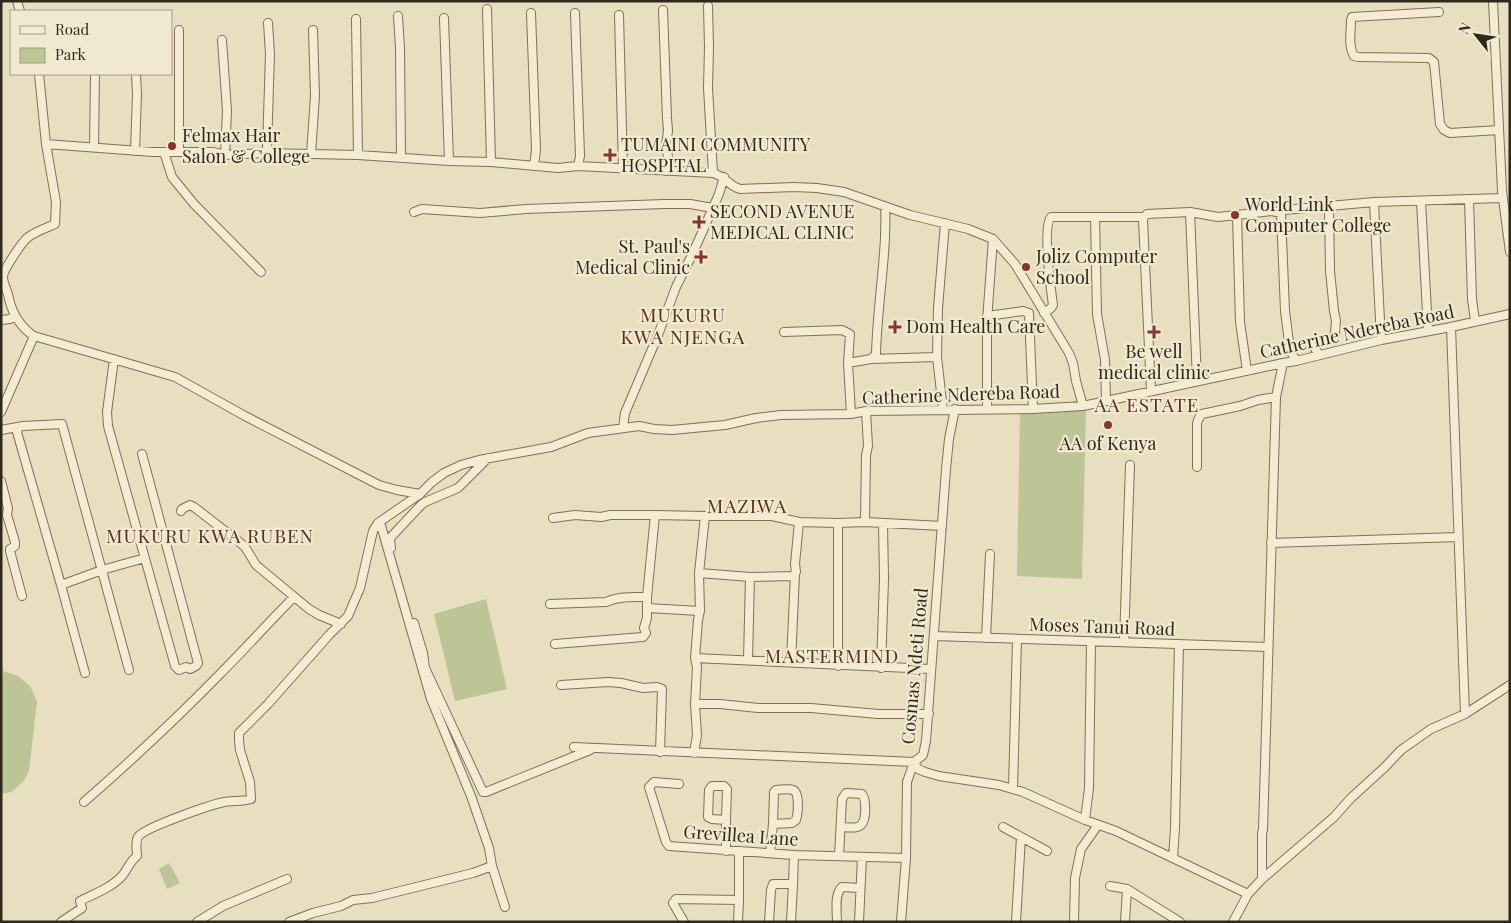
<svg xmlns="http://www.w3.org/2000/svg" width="1511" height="923" font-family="'Playfair Display',serif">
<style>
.green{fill:#bdc596}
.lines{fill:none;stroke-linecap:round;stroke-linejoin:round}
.minor-casing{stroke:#80705a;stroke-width:10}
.minor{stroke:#f4ecd2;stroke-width:8}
.poi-dot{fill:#883431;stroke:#f1e9cf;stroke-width:2}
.labels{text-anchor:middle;stroke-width:4.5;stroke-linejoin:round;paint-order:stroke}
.poi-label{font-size:18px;fill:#31281d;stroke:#f1e9cf;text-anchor:start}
.street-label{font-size:18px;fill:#31281d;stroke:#f1e9cf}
.neighbourhood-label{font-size:19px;letter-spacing:1px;fill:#592f21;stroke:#f1e9cf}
</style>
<rect width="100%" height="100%" fill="#e8dec0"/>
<path class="green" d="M1086 409 1082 579 1017 576 1020 413Z
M486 599 507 689 455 701 434 614Z
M3 671 18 676 30 686 37 701 29 771 23 782 11 792 1 794V672Z
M169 863 180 883 167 889 159 869Z"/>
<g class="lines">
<g class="minor-casing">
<path id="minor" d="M17 1 20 11
M1493 1 1502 191 1510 252
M708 6 709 47 708 88 713 173
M487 9 491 162
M663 10 667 118 668 131 666 145 668 157 666 171
M1439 12 1352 17 1351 20C1351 32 1348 46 1354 56L1358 57 1429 58 1434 62 1440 124 1444 130 1450 133 1499 130
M531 13 536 150 534 166
M575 13 580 156 578 166
M619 15 623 169
M398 16 400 48 401 157
M444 18 449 161
M356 19 358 155
M222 40 227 111 225 155
M39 74 46 144 56 202 55 224C46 228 34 232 27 238 21 244 3 270 3 277 3 284 8 291 9 299 13 315 20 327 34 336L175 377 245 416 379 485 397 490 420 494
M46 144 153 152H213L225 155 265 153 358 155 449 161 491 162 558 168 578 166 713 173C727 177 727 185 740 189L794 187 817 188 844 192 910 215 968 229 993 239 1015 264 1069 353 1073 363 1076 381 1083 406
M94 147 95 74
M135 151 137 94 136 74
M164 152 172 177 194 204 261 272
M179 152V30
M265 153 267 149 270 54 268 23
M311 154 315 96 313 30
M1469 199 1472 299 1475 321
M1421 201 1428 331
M1374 202 1381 340
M414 212 422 209 480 213 526 209 664 204H690L713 208
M1190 212 1197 381
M1237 215 1272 211 1281 213
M1095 217H1144
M1044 313 1051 308 1053 305C1051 290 1042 227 1051 217H1095L1097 314 1105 360 1106 401
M987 316 1023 311 1029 313 1033 409
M1 320 10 319 14 316
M1451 327 1465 714
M784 332 842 330 850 334 848 363
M1319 355 1314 347C1318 338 1325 342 1333 339L1335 333 1336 321 1334 311 1330 271 1329 206 1374 202 1502 198
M114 359 107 412 108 426 175 666 179 670 186 667 190 669 196 666 198 663 142 454
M871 359 937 357
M1296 361 1290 350 1285 311 1281 213 1284 210 1329 206
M1151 391 1143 220 1144 217 1147 214 1190 212 1218 217 1237 215 1240 322 1247 371
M987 409V321L993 239
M943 410 937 357 938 308 945 223
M1 412 34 336
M851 414 848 363 871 359 876 354C877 315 883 277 885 238 885 227 886 217 885 207
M18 427 17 432 61 585 102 570 145 558
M623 428 625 413 658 335 676 287 692 255 719 194 724 177
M1 430 23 426 62 424 129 670
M1197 467V423L1199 418 1202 414 1240 406 1258 400 1276 397
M1 481 8 508 7 515 15 542V546L10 549V551L22 596
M181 511 182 509 190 505 194 507 238 541 245 547 256 565 309 609 319 615 341 624
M553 518 575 515 601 517 610 515H655
M865 522 866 455 868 446 866 411
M1271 543 1458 537
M391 548 390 540 391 537 421 505 425 502 458 488 488 458
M699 573 750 577
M61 585 85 673
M550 604 606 602C619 596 633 597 647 597
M647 608 700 611
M414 623 423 653 425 668 483 792H486L590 750
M934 636 1268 647
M986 638 990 554
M1124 642 1130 465
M555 644 643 637 646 633 644 628 647 618V597L655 515 705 516
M695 658 931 669
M748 660 750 577 793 576 796 572 795 564 799 522
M791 662 795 574
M838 666V523
M881 668 884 579 883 523
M561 685 608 682 621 683 643 688 657 687 662 689 660 752
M695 704H720L758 708H811L878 714H929
M574 747 914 762 918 769 925 772 939 776 999 785 1023 792 1085 820 1116 831 1248 894
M694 753 697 735 695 704 697 667 695 658 698 620 700 611 699 573 705 516H772L799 522 838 523 865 522 942 526
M679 784 654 782 649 787 666 842 669 846 794 855 906 858
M712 786H724L727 789 726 820 712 819 708 817 709 790Z
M1013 789 1017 639
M84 802C131 761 177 718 220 674 245 649 269 622 294 597
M1085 820 1089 788 1091 641
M1003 827 1047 851
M726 851V820
M770 853 773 824 774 792 776 790C781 790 788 788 793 790 800 792 798 814 796 820L792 823 773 824
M839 856 842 799 846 793 862 794C866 799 867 819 861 825 857 829 846 827 841 827
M1173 858 1175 828 1179 644
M492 866 505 907
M1262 879V833L1263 830 1276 397 1283 363
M793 884 794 855
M1110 886 1127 889 1180 922
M61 922 82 908 80 901C94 894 111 888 122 876 128 869 130 861 137 856 137 851 135 842 138 837 143 828 210 805 224 802 232 800 242 802 251 799L250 782 240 750 239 740V733L268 704 329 635 348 616 360 588 373 531 378 523 420 494 432 482 444 473 461 465 479 460 551 447 588 433 639 426 654 429 672 430 725 425 756 418 781 415 851 414 866 411 1033 409 1083 406 1283 363 1296 361 1381 340 1451 327 1510 314
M197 922 223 906 287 879
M289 922 313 913 341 906 353 900 372 898 473 873 492 866 489 848 471 796 431 699 380 522
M684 922 673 903 676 899 739 900
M738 922 739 900V851
M769 922 771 890 773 884H793L791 922
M837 922C837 912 834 894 842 887L860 888
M859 922 862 857
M901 922 906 858 907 782 914 762 923 755 926 741 946 469 949 439 955 409
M1016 922 1021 837
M1074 922 1075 878 1081 849 1098 825
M1125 922 1127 889
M1233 922 1248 894 1262 879 1334 817 1351 798 1385 767 1401 750 1431 729 1465 714 1510 685"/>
</g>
<use href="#minor" class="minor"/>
</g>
<g class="poi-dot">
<circle cx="172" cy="146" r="5"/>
<path d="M607.5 147.5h5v5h5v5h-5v5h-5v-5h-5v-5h5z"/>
<circle cx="1235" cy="215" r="5"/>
<path d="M696.5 214.5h5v5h5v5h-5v5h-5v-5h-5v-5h5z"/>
<path d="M698.5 249.5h5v5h5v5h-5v5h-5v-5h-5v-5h5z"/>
<circle cx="1026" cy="267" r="5"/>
<path d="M892.5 319.5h5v5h5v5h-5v5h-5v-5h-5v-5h5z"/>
<path d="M1151.5 324.5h5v5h5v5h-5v5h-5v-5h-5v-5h5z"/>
<circle cx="1108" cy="425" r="5"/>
</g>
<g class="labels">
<g class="poi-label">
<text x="182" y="142">Felmax Hair<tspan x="182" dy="21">Salon &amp; College</tspan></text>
<text x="621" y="151">TUMAINI COMMUNITY<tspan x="621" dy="21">HOSPITAL</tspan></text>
<text x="1245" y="211">World Link<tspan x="1245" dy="21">Computer College</tspan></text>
<text x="710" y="218">SECOND AVENUE<tspan x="710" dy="21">MEDICAL CLINIC</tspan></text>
<text x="690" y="253" text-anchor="end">St. Paul's<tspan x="690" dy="21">Medical Clinic</tspan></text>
<text x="1036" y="263">Joliz Computer<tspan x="1036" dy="21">School</tspan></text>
<text x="906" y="333">Dom Health Care</text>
<text x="1154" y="358" text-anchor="middle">Be well<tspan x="1154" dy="21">medical clinic</tspan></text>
<text x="1108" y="450" text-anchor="middle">AA of Kenya</text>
</g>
<g class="street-label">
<text transform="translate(1357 332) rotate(-12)" y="6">Catherine Ndereba Road</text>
<text transform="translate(961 395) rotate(-2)" y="6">Catherine Ndereba Road</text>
<text transform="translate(1102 627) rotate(2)" y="6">Moses Tanui Road</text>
<text transform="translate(915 666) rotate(-85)" y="6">Cosmas Ndeti Road</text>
<text transform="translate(741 836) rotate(4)" y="6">Grevillea Lane</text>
</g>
<g class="neighbourhood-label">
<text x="683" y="322">MUKURU<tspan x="683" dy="22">KWA NJENGA</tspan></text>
<text x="1147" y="412">AA ESTATE</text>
<text x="747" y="513">MAZIWA</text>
<text x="210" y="543">MUKURU KWA RUBEN</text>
<text x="832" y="663">MASTERMIND</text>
</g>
</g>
<rect width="1511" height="923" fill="none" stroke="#31281d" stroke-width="5"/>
<rect x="10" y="10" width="162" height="65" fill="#f1e9cf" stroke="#a49c88"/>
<rect x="20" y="26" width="25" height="8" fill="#f4ecd2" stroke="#a49c88"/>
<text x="55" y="35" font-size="15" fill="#31281d">Road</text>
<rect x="20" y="48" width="25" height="15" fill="#bdc596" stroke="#a49c88"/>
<text x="55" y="60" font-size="15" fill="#31281d">Park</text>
<g transform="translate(1476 35) rotate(300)" stroke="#f1e9cf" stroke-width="4" paint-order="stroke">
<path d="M0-4L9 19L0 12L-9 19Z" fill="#31281d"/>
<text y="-8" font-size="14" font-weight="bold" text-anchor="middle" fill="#31281d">N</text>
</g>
</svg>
